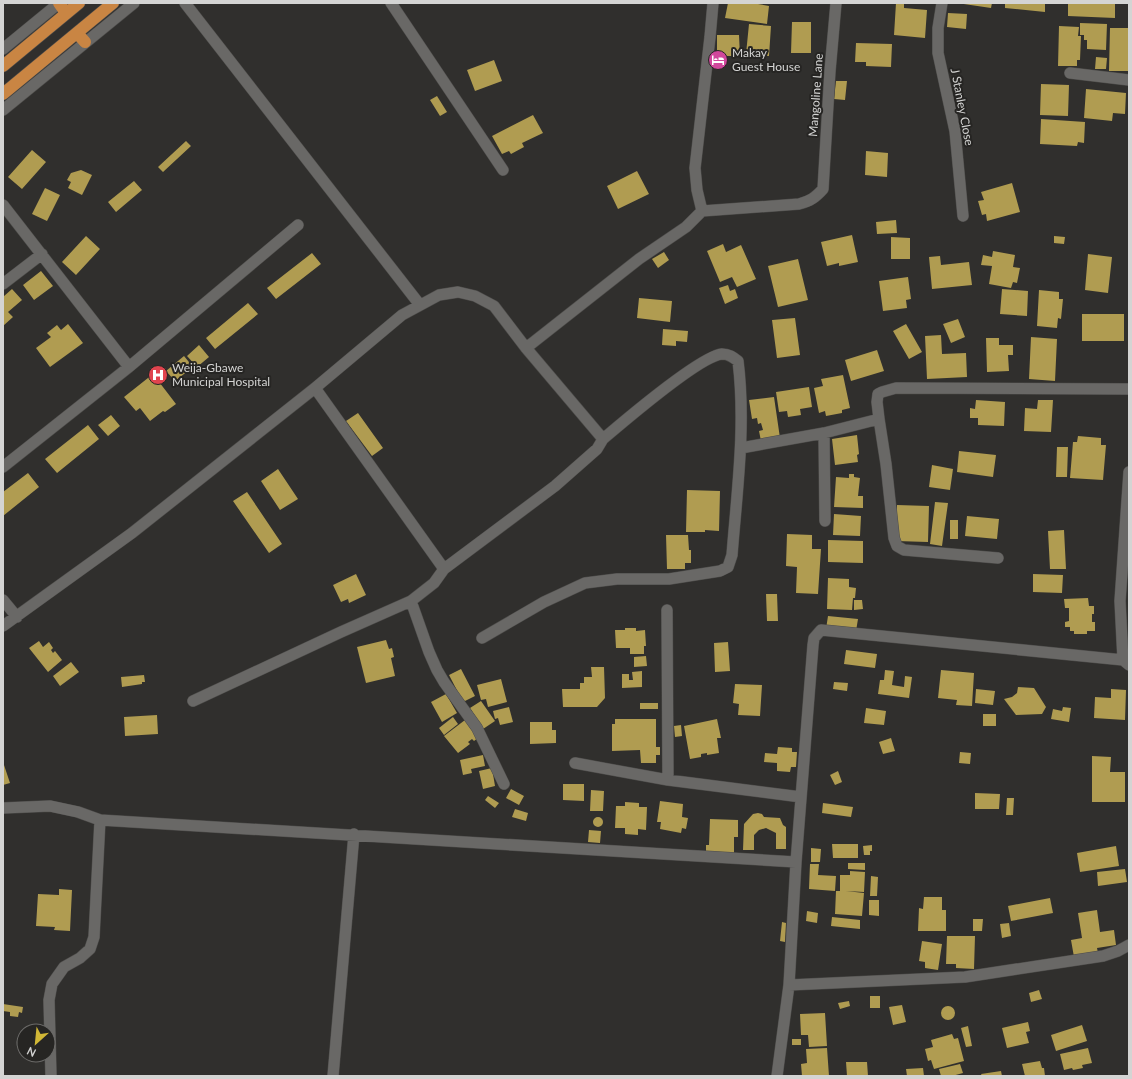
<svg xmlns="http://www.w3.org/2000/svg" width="1132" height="1079" font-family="Lato,sans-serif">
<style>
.building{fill:#b09c51}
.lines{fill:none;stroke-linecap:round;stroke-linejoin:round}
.minor-casing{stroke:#4d4c4a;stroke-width:12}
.highway-casing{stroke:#4d4c4a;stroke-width:13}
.minor{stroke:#696866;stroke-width:11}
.highway{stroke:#c98543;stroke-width:12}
.labels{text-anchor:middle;stroke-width:4;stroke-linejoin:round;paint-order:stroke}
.poi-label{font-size:12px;fill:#d4d4d3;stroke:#262523;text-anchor:start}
.street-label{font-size:12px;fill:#d4d4d3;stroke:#262523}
</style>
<rect width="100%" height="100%" fill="#302f2d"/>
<path class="building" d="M728 3H752L769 6 767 24 725 18Z
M896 3H904V8L927 10 925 38 894 35Z
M957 3H992L991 8Z
M1005 3H1045V12L1005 8Z
M1068 3H1115V18L1068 16Z
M948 13 967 14 966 29 947 27Z
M792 22H811V53H791Z
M1080 23 1107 24 1106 50 1087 49V40H1084V35H1080Z
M749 24 771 26 769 56 746 54Z
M1059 26 1079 27 1078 36H1081L1080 60H1077V66H1058Z
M1110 28H1129L1128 71H1109Z
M717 35H739L740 56H717Z
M856 43 892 44 891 67 866 66V62H855Z
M1096 57 1107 58 1106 69H1095Z
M494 60 502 81 475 91 467 70Z
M836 81H847L845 100 834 99Z
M1041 84 1069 85 1068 116 1040 115Z
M1086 89 1126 93 1125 114 1113 113 1112 121 1084 118Z
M437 96 447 112 440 116 430 100Z
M533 115 543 133 522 143 524 147 511 154 509 151 502 154 492 136Z
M1041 119 1085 122 1084 143 1078 142 1077 146 1040 144Z
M186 141 191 146 163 172 158 167Z
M32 150 46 162 22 189 8 177Z
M866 151 888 153 887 177 865 175Z
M81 170 92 175 82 195 68 188 71 182 67 180 71 173Z
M637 171 649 194 618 209 607 186Z
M134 181 142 190 116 212 108 202Z
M1012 183 1020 212 987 221 986 214 982 215 978 201 984 200 981 192Z
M45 188 60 195 47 221 32 214Z
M896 220 897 233 877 234 876 222Z
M852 235 858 262 839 266V263L827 266 821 242Z
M86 236 100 249 76 275 62 262Z
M1054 236 1065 237 1064 244 1054 243Z
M891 237 910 238V259H891Z
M723 244 726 252 741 245 756 279 737 287 732 277 720 282 707 251Z
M993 251 1015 255 1013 267 1020 268 1017 283 1013 282 1011 288 989 284 992 266 981 265 983 255 992 257Z
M664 252 669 260 658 268 652 259Z
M312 253 321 264 276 299 267 288Z
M1088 254 1112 257 1108 293 1085 290Z
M940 256 941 265 969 262 972 285 932 289 929 257Z
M798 259 808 300 778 307 768 266Z
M41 271 53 286 34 300 23 285Z
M908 277 911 299 906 300 907 308 883 311 879 281Z
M728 285 730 291 735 289 738 298 725 304 719 288Z
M12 289 22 300 8 312 13 317 3 326V297Z
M1002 289 1028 291 1027 316 1000 314Z
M1039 290 1059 292V299H1063L1061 319 1058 318 1057 328 1037 326Z
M639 298 672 301 670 322 637 318Z
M248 303 258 314 215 349 206 338Z
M1082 314H1124V341H1082Z
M795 318 800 355 777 358 772 320Z
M958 319 965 337 951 343 943 324Z
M68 324 83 343 50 367 36 348 51 337 47 333 57 325 61 330Z
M906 324 922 352 909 359 893 331Z
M663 329 688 331 687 342 676 341V346L662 345Z
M941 335 942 354 966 353 967 377 927 379 925 336Z
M1031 337 1057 339 1055 381 1029 379Z
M986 338H999V345H1013V355H1008L1009 371 987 372Z
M199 345 209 357 197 367 187 356Z
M877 350 884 371 851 381 845 360Z
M184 356 193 367 175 381 166 371Z
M153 374 176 404 165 412 163 411 150 421 140 408 136 411 124 397Z
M843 375 850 408 842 410V413L826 416 825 411 819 413 814 388 823 386 821 379Z
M809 387 812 407 800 409 801 415 788 417 787 411 779 412 776 392Z
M774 397 780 438 761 441 759 431 763 430 761 423 758 424 757 418 752 419 749 400Z
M976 400 1005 402 1004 426 978 425V418H970V408L975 409Z
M1038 400H1053L1051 432 1024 431 1025 408 1037 409Z
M358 413 383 448 372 456 346 421Z
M111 415 120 426 108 436 98 425Z
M88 425 99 439 57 473 45 459Z
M857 435 859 454 857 455 858 462 835 465 832 439Z
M1078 436 1101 438V445H1106L1103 480 1070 478 1073 442H1077Z
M1057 447H1068L1067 477H1056Z
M959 451 996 455 993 477 957 472Z
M932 465 953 469 950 490 929 487Z
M278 469 298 499 280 510 261 481Z
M28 473 39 487 3 516V492Z
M849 474H854V477L860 478 858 496H863V508L834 507 836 477 849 478Z
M687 490 720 491 719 531 705 530V532H686Z
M247 492 282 544 269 553 233 501Z
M935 502 948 503 942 546 930 544Z
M897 505 929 506 928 542 896 541Z
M834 514 861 516 860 536 833 535Z
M967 516 999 519 997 539 965 536Z
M950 520H958V539H950Z
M1064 530 1066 569H1050L1048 531Z
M787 534 812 535V549H821L818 594 796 593 797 567 786 566Z
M666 535H688L689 550H691V563H685V569H667Z
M828 540 863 541V563L828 562Z
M356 574 366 595 349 603 348 599 341 602 333 585Z
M1033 574 1063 575 1062 593 1033 592Z
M828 578 849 579V587L856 588 855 598H853L852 610 827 609Z
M766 594H777L778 621H767Z
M1088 598 1089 606H1094V614H1092V622H1095V631H1087V634H1074V631H1070V627H1065V622L1069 621V608H1065L1064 599Z
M854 600H862L863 609 854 610Z
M828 616 858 619 856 631 826 629Z
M625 628H636V631L645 630 646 646H644V654H630V648H616L615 630H625Z
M386 640 389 649 392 648 394 657 391 658 395 676 366 683 357 647Z
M39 641 43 647 49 642 53 648 51 650 53 653 55 651 62 660 48 672 29 648Z
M728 642 730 671 715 672 714 643Z
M846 650 877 654 875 668 844 664Z
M646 656 647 666 634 667V657Z
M71 662 79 672 60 686 53 676Z
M591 667H604L605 698 597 707H563L562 689H580V683H584V677H592Z
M461 669 475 696 463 702 449 675Z
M885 670 894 671 892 685 904 687 905 676 912 677 909 698 878 694 880 680H884Z
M941 670 974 673 972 706 956 705 957 700 938 698Z
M642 671V687L622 688V674H629V680H633L632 672Z
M144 675 145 682H142V684L122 687 121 677Z
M501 679 507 702 488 707 486 699 481 700 477 685Z
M834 682 848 683 847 691 833 689Z
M735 684 762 685 760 716 738 715 739 704 733 703Z
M1018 687 1034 688 1046 707 1042 714 1016 715 1004 699 1012 697 1017 693Z
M976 689 995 691 993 705 975 703Z
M1111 689 1126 690 1125 720 1094 718 1095 697 1111 698Z
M446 694 457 713 442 722 431 702Z
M481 701 495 721 483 729 470 708Z
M640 703H658V709H640Z
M509 707 513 722 500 725 498 718 495 719 493 711Z
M1063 707 1071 708 1069 722 1051 719 1053 709 1062 711Z
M866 708 886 711 884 725 864 723Z
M983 714H996V726H983Z
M157 715 158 734 125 736 124 717Z
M453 717 458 724 444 735 439 728Z
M615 719H656V747H660V755H656V763H641L640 750 612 751V724H615Z
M717 719 721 738H717L719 753 707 755V753L701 754V757L690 759 684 726Z
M465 720 479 737 474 741 472 739 468 742 470 744 458 753 444 736Z
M530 722H552V730H556V743L530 744Z
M681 725 682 736 675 737 674 726Z
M891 738 895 751 883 754 879 742Z
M778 747 792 748V752H797L796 767H791L790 772 777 771V763L764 762 765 753 777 754Z
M960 752 971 753 970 764 959 763Z
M483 755 485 766 471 769 472 773 463 775 460 760Z
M1092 756 1111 757 1110 772H1125V802H1092Z
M3 762 10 783 3 785Z
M492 768 495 786 483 789 479 771Z
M838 771 842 782 835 785 830 775Z
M563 784H584V801L563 800Z
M511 789 524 796 519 805 506 798Z
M591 790 604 791 603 811H590Z
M975 793 1000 794 999 809H975Z
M488 796 499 803 495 808 485 800Z
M1007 798H1014L1013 815H1006Z
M660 801 683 804 682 817 688 818 686 829 682 828 681 833 660 829 661 822H657Z
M625 802 639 803V807H647L646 830 638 829V835L625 834V828H615L616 806H625Z
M823 803 853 807 851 817 822 813Z
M515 809 528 813 526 821 512 817Z
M758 813 762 814 764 817 780 818 783 825 786 827V849H776V833L766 828 759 830 754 835V850H743L744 824 753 814Z
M593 822a5 5 0 1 1 10 0a5 5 0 1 1-10 0Z
M710 819 738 820V837H734V853L706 852V845H709Z
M589 830 601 831 600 843 588 842Z
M832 844H858V858H833Z
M872 845V851H870V855H864L863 846Z
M1116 846 1119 866 1080 872 1077 853Z
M811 848 821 849 820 862H811Z
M848 863H865V870L848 869Z
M810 864H819L818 875 836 876 835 891 809 889Z
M1125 869 1127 882 1098 886 1097 872Z
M850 871 865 872 864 892 846 891 864 893 862 916 835 914 836 891H840V875H850Z
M871 876 878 877 877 896H870Z
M59 889 72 890 70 931 54 930 55 927 36 926 38 894 59 895Z
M924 897H942V910H946V931H918L919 908 923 909Z
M1050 898 1053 913 1011 921 1008 906Z
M869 900H879V916L869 915Z
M1097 910 1100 932 1114 930 1116 945 1097 948 1098 953 1074 957 1071 940 1082 938 1078 913Z
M807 911 818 913 817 923 806 921Z
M832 917 860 920V929L831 926Z
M973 919H983L982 931H973Z
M782 922 786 923 785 942 780 941Z
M1009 923 1011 936 1002 938 1000 924Z
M947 936H975L974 969 956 968V964H946Z
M922 941 942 944 938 970 925 968V962L919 961Z
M1039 990 1042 999 1031 1002 1029 993Z
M870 996H880V1008H870Z
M849 1001 850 1006 840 1009 838 1003Z
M3 1004 23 1007 22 1013 19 1012 18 1017 10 1016V1012L3 1011Z
M902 1005 906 1022 893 1025 889 1007Z
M941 1013a7 7 0 1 1 14 0a7 7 0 1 1-14 0Z
M825 1013 827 1046 809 1047 808 1035H801L800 1014Z
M1028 1022 1030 1031 1026 1032 1029 1043 1007 1048 1002 1028Z
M1082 1025 1087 1041 1056 1051 1051 1035Z
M968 1026 972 1046 966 1047 961 1028Z
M952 1034 954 1039 958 1038 964 1061 934 1069 931 1060 928 1061 925 1049 933 1047 931 1040Z
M792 1039H801V1045H792Z
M827 1048 829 1076H802L801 1064 807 1063 806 1049Z
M1088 1048 1092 1063 1082 1065 1083 1068 1073 1070 1072 1068 1064 1070 1060 1054Z
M1040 1061 1042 1068H1044L1045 1076H1025L1022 1064Z
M846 1062H867L868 1076H847Z
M960 1064 963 1073 952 1076H941L939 1069Z
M923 1068 924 1076H907L906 1069Z
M1001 1071 1002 1076H982L981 1074Z"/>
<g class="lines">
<g class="minor-casing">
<path id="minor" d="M185 3 420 305
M391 3 503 170
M942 3 938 28V53L955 131 963 216
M3 49 59 3
M1070 73 1129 80
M3 110 134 3
M3 205 129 367
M702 211 697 190 695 168 710 37 713 3
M3 284 42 254
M526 348 639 259 686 227 702 211 799 204C810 201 815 198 823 189L830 71 836 3
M315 388 444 569
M879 419 886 464 894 538 897 546 904 550 998 558
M824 433 825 521
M741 448 824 433 879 419 877 402 878 394 882 392 896 388 1129 389
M3 467 129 367 298 225
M3 600 17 617
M411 601 429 652 437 670 444 682 477 728 504 784
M667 610 668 780
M3 626 132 533 315 388 402 315 439 295 458 292 475 296 494 306 526 348 603 439
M1123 660 1120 601 1129 472
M193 701 341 632 411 601 434 583 444 569 555 486 597 449 603 439C623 422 700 356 722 354 729 354 733 357 738 361 746 425 737 491 732 555L728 567 720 571 669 579H617L585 583 544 602 482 638
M575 763 668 780 801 797
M3 808 50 806 78 812 100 820
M789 985 965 977 1103 956 1118 951 1129 945
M51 1076 49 1000 52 984 64 967 80 958 90 949 94 937 100 820 796 862
M333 1076 354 834
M777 1076 789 985 796 862 813 645 814 638 821 630 1123 660 1129 665"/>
</g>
<g class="highway-casing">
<path id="highway" d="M59 3 66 13
M77 33 85 42
M3 66 79 3
M3 94 113 3"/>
</g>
<use href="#minor" class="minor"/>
<use href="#highway" class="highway"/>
</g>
<defs>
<g id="hotel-disc" transform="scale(1)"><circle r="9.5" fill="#d1479c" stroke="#262523"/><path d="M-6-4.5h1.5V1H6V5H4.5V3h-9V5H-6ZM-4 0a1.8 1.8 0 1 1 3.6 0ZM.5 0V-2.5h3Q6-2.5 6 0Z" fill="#fff"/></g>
<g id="hospital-disc" transform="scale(1)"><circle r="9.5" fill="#e0444e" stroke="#262523"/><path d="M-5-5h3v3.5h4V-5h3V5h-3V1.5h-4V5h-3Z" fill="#fff"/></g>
</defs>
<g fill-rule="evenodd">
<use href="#hotel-disc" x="718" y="60"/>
<use href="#hospital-disc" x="158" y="375"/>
</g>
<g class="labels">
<g class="poi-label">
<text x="732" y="57">Makay<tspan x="732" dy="14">Guest House</tspan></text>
<text x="172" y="372">Weija-Gbawe<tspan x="172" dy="14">Municipal Hospital</tspan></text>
</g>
<g class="street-label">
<text transform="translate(816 95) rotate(-86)" y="4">Mangoline Lane</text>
<text transform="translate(962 107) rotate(79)" y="4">J Stanley Close</text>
</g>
</g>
<rect width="1132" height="1079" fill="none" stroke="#d4d4d3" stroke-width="8"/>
<g transform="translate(36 1043) rotate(207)"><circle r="19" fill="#262523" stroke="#6c6b69"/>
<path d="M0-3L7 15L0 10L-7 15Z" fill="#d1b736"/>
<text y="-6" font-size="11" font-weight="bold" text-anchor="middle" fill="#d4d4d3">N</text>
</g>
</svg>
